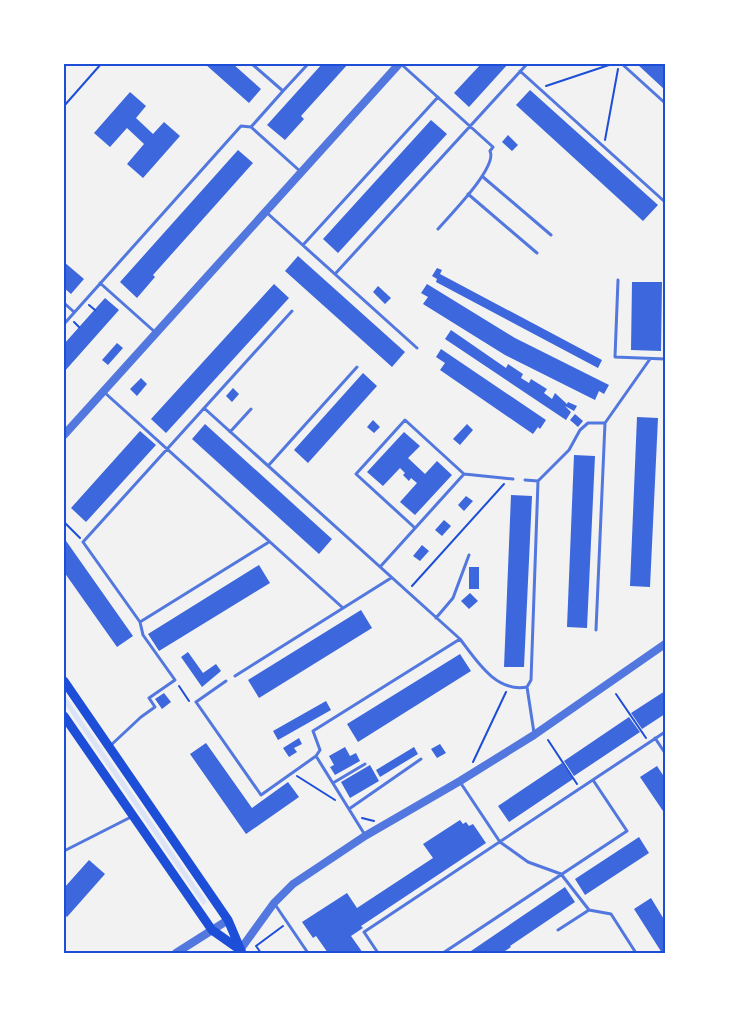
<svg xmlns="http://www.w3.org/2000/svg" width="729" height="1017" font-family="'Noto Sans',sans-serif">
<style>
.green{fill:#dbe4f7}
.building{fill:#3d67dc}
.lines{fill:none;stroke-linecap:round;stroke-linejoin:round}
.path{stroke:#1d4ed8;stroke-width:2}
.service{stroke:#5277de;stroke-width:3}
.tertiary{stroke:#5277de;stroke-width:8}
.secondary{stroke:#1d4ed8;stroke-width:9}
.neatline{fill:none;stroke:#1d4ed8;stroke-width:2}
</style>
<rect width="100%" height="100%" fill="#f2f2f2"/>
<path class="green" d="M64 694 207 902 203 905 64 703Z"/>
<path class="building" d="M205 64H233L261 89 249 103Z
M322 64H348L301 116 304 119 285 140 267 125Z
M481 64H508L469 107 454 93Z
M637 64H663L665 66V90Z
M530 90 658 205 643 221 516 105Z
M130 92 146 106 136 118 153 134 164 122 180 136 143 178 127 164 144 144 127 128 110 147 94 133Z
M431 120 447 134 338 253 323 239Z
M508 135 518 145 512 151 502 142Z
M238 150 253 163 153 275 155 277 137 298 120 282Z
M298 256 405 352 392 367 285 271Z
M64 262 84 279 71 294 64 288Z
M437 268 442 270 440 274 602 360 598 368 436 282 437 279 432 276Z
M632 282H662L661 351 631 350Z
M274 284 289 298 166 433 151 419Z
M427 284 515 338 609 385 604 394 599 391 595 400 505 355 423 304 428 297 421 293Z
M378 286 391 298 385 304 373 292Z
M105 298 119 310 64 372V344Z
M451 330 506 368 508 364 523 374 521 378 529 383 531 379 547 389 544 393 552 399 555 393 567 404 568 402 577 406 574 411 565 406 571 412 566 420 445 339Z
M117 343 123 348 108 365 102 360Z
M441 349 546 420 540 429 538 427 533 434 440 370 445 363 436 357Z
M363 373 377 386 308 463 294 450Z
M141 378 147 384 137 396 130 389Z
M233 388 239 394 232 402 226 396Z
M575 414 583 421 578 427 570 420Z
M637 417 658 418 650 587 630 586Z
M373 420 380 427 374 433 367 427Z
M205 424 332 539 319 554 192 439Z
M467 424 473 430 460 445 453 439Z
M140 431 156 445 86 522 71 508Z
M404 432 420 446 408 458 425 474 437 461 452 475 415 515 400 502 417 483 411 478 409 481 403 475 405 473 400 468 383 486 367 472Z
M574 455 595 456 587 628 567 627Z
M511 495 532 496 524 667H504Z
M466 496 473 501 464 511 458 505Z
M444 520 451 526 442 536 435 530Z
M64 538 133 636 117 647 64 572Z
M422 545 429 551 420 561 413 556Z
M259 565 270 583 159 651 148 634Z
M469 567H479V589H469Z
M470 593 478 601 469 609 461 601Z
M361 610 372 628 259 698 248 680Z
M188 652 203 673 216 664 221 671 202 687 181 657Z
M460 654 471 671 358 742 347 724Z
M665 691V714L642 729 631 713Z
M164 693 171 702 162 709 155 699Z
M326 701 331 710 278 740 273 731Z
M629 717 640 732 574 776 564 761Z
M299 738 302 744 294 748 297 752 289 757 283 748Z
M206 743 252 808 288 782 299 797 246 834 190 754Z
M440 744 446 753 437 758 431 749Z
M345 747 350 756 356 753 360 761 335 775 330 767 334 765 329 756Z
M414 747 418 754 380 777 376 770Z
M562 763 573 779 509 822 498 806Z
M370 765 379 781 350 798 341 782Z
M657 766 665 778V814L640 777Z
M460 820 463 824 466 822 469 826 473 824 486 843 361 926 363 928 351 936 363 953H328L316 936 313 938 302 922 347 893 357 908 433 858 423 844Z
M639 837 649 853 585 895 575 879Z
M89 860 105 874 67 917 64 914V888Z
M565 887 575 902 510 946 511 947 502 953H468Z
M651 898 665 921V953H662L634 909Z"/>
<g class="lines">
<path class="path" d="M546 86 612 64
M64 106 101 64
M605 140 618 69
M89 305 95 310
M74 322 79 327
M64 341 65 343
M64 522 80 538
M412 586 504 484
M179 686 189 701
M616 694 646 738
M548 740 577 784
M473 762 506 692
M297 776 335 800
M362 818 374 821
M261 953 256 946 283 926"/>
<path class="service" d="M252 64 283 91 251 127 301 172
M401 64 493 147 490 151C498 167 450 215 438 229
M622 64 665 103
M520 71 665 202
M283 91 308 64
M483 177 551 235
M468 194 537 253
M266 212 417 348
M303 245 438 97
M335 274 527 64
M618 280 615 357 665 359
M100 283 156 333
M64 303 74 312
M64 324 241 126 251 127
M104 392 343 608
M204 408 460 639C476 660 496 693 527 687L531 680 538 481 569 450 580 430 588 423H605L650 359
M230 432 251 409
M268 466 357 367
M525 480 538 481
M415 528 356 474 405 420 464 474 513 479
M380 567 464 474
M436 618 453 598 469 555
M140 622 269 542
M596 630 605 423
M235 676 391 578
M226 681 196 702 261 795 316 756 320 750 313 731 460 639
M527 687 534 733
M655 738 665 753
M110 746 141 717 155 707 149 698 175 680 143 635 140 622 83 542 292 311
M316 756 365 835
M460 782 500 842 528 862 561 874 589 910 611 914 636 953
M333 783 365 764
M349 809 421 759
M64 851 131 817
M274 903 308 953
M558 930 589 910
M378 953 364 932 665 732
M443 953 627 831 593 780"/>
<path class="tertiary" d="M64 435 399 64
M240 950 274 903 293 884 365 836 460 781 534 735 665 644
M176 953 228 920"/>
<path class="secondary" d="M64 681 228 920 242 953
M64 716 212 930 239 949"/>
</g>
<rect width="729" height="1017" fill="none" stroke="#ffffff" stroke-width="130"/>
<rect x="65" y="65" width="599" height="887" class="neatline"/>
</svg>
